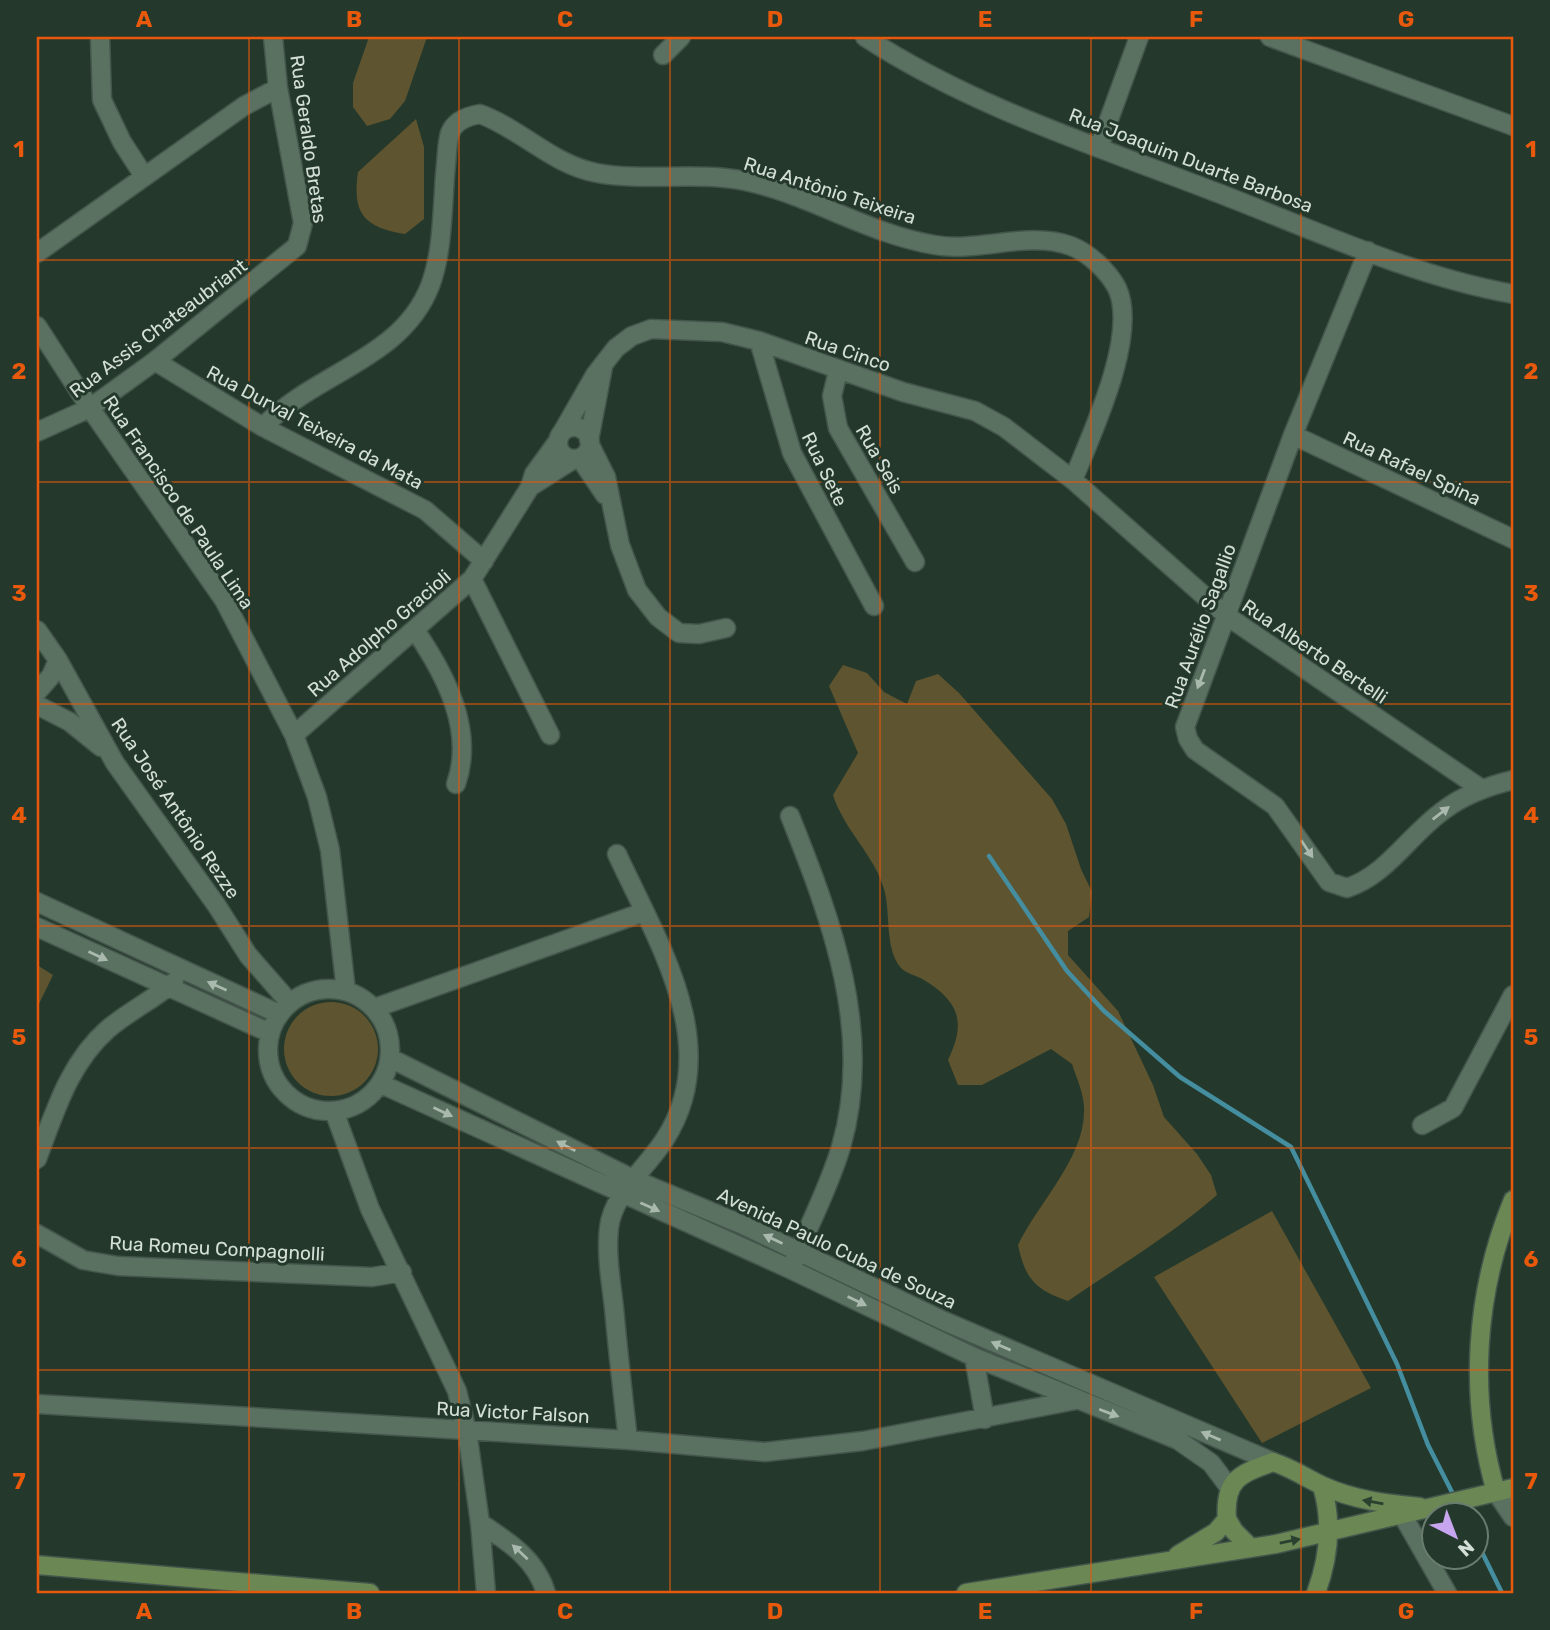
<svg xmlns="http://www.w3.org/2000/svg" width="1550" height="1630" font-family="Rubik,sans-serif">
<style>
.green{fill:#5e542f}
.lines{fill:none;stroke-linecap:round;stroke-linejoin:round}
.stream{stroke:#448ea0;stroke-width:4.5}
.street-casing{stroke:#44564b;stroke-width:21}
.secondary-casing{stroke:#44564b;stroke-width:21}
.street{stroke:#5a7061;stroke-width:18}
.secondary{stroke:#6b8754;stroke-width:18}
.oneway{fill:#a9b9ae}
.oneway2{fill:#2b4130}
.grid{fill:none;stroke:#e8590c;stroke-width:2;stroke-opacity:0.55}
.labels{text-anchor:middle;stroke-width:6;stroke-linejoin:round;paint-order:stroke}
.street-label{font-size:19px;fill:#d4e0d7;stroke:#24392c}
.neatline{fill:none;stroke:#e8590c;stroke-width:2.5}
.grid-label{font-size:23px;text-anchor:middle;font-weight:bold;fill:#e8590c}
</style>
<rect width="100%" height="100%" fill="#24392c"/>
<path class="green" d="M369 37H427L405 101 390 119 367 126 353 107V83Z
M416 119 424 147V219L405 234C364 227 352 214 358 172Z
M843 665 867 673 884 692 907 704 916 681 938 674 959 693 1052 799 1066 824 1081 869 1092 892 1089 917 1068 931V955L1118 1011 1153 1085 1164 1117 1197 1154 1211 1175 1217 1195C1170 1236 1119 1266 1068 1301 1035 1290 1025 1278 1018 1245 1037 1205 1084 1158 1084 1112 1085 1096 1077 1079 1072 1064L1051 1049 982 1085H958L948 1060C966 1023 960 1002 924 980 918 976 905 973 901 968 884 948 891 912 884 889 875 856 844 830 833 795L858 753 829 686Z
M37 965 53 975 37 1008Z
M284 1049a47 47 0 1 1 94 0a47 47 0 1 1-94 0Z
M1272 1211 1371 1388 1262 1443 1154 1277Z"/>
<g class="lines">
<path class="stream" d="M989 856 1067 971 1104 1011 1180 1077 1291 1147 1397 1364 1428 1445 1454 1496
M1476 1540 1502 1593"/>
<g class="street-casing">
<path id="street" d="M100 37 102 100 122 142 144 176
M865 37C972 107 1099 147 1218 193 1314 230 1412 276 1513 294
M1270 37 1513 126
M663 55 681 37
M1099 147 1139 37
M1368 251 1293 435 1185 727 1188 739 1195 750 1275 806 1329 882 1347 888C1387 875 1410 834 1444 810 1465 794 1488 786 1513 780
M37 253 244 106 278 88
M37 326 90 408 224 600 294 735 317 797 330 850 346 991
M759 341 792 453 874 606
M155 361 263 427 425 510 484 561
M838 371 832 396 838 428 915 562
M263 427C315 372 401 360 430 286 444 249 442 203 446 164 447 155 447 142 450 133 455 120 468 116 480 114 521 129 553 165 597 173 646 182 696 171 745 181 811 195 868 234 935 245 979 253 1028 230 1071 246 1089 253 1108 271 1117 288 1139 335 1091 435 1073 480
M558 443a16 16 0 1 1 32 0a16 16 0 1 1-32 0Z
M563 431 595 375 616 348 632 336 651 329 722 332 759 341 903 392 975 411 1004 427 1073 480 1227 616 1480 788
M37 432 90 408 155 361 297 246 303 223 278 88 273 37
M1293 435 1513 539
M589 440 603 367
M590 445 606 477 620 545 637 590 658 617 679 633 699 634 726 628
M580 458 605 495
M530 487 574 459
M472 579 550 735
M37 630 58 660 115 763 217 906 248 955 290 1003
M415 630C445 674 475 730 456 784
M37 692 51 676 58 660
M37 705 70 722 101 747
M294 735 472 579 530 487 534 474 558 441
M790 816C832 921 874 1033 841 1147 829 1187 810 1223 794 1261
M617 854C657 941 725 1046 665 1139 647 1168 613 1193 609 1228 606 1254 611 1282 614 1308 618 1352 623 1396 628 1440
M37 902 279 1014
M37 927 270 1033
M268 1050a61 61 0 1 1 122 0a61 61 0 1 1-122 0Z
M375 1008 644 912
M390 1058 635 1180 743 1225 944 1321 1273 1462
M381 1084 790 1269 974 1357 1178 1440 1211 1463 1229 1487
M334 1111 370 1209 457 1391 467 1431 480 1523 486 1593
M1422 1125 1453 1108 1513 995
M37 1159C55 1112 69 1063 108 1029 129 1011 153 1000 174 982
M37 1234 83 1260 118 1266 372 1277 402 1272
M974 1357 985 1419
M37 1404 628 1440 765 1452 863 1441 1076 1400
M1496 1492 1513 1517
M1403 1516 1447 1593
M480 1523C509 1542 536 1559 546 1593"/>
</g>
<g class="secondary-casing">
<path id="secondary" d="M1496 1492C1468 1396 1475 1292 1513 1200
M1227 1519 1234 1531 1251 1548
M1178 1555 1216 1532 1227 1519C1224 1480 1239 1474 1273 1462 1292 1468 1306 1478 1323 1486 1354 1500 1387 1504 1420 1507
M37 1565 370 1593
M966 1593 1276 1544 1513 1488
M1316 1593C1329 1558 1333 1523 1322 1486"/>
</g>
<use href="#street" class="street"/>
<use href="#secondary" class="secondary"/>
</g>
<defs><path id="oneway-solid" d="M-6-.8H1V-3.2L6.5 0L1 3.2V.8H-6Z" transform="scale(1.75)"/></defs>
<g class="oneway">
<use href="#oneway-solid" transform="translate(1201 679) rotate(111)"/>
<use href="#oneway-solid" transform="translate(1441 813) rotate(-38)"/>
<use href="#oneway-solid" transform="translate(1307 849) rotate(56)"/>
<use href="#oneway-solid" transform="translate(98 956) rotate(25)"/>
<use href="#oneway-solid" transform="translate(217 986) rotate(-156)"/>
<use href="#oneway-solid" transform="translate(443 1112) rotate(25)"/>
<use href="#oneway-solid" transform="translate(566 1146) rotate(-153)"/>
<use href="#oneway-solid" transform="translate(650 1207) rotate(24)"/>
<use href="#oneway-solid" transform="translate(773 1239) rotate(-155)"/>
<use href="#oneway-solid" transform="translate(857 1301) rotate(26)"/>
<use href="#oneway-solid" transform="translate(1001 1346) rotate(-157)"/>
<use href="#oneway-solid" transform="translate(1109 1413) rotate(21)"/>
<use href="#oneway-solid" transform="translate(1211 1436) rotate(-157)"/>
<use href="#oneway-solid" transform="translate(520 1552) rotate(-137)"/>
</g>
<g class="oneway2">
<use href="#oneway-solid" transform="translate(1373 1502) rotate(-170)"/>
<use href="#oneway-solid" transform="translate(1290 1541) rotate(-12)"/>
</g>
<path class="grid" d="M249 37V1593M459 37V1593M670 37V1593M880 37V1593M1091 37V1593M1301 37V1593M37 260H1513M37 482H1513M37 704H1513M37 926H1513M37 1148H1513M37 1370H1513"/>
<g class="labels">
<g class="street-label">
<text transform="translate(309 139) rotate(82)" y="7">Rua Geraldo Bretas</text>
<text transform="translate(1191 160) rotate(21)" y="7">Rua Joaquim Duarte Barbosa</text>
<text transform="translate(830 190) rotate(18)" y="7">Rua Antônio Teixeira</text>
<text transform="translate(158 328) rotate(-37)" y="7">Rua Assis Chateaubriant</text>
<text transform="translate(848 351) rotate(19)" y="7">Rua Cinco</text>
<text transform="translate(315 427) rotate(28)" y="7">Rua Durval Teixeira da Mata</text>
<text transform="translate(880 459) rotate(60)" y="7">Rua Seis</text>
<text transform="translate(1412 468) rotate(25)" y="7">Rua Rafael Spina</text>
<text transform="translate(825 469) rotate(64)" y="7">Rua Sete</text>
<text transform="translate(179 502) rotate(56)" y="7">Rua Francisco de Paula Lima</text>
<text transform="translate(1200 626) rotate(-70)" y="7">Rua Aurélio Sagallio</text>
<text transform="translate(379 633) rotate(-41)" y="7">Rua Adolpho Gracioli</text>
<text transform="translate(1315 651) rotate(34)" y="7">Rua Alberto Bertelli</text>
<text transform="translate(176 808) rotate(56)" y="7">Rua José Antônio Rezze</text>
<text transform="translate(217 1248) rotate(3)" y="7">Rua Romeu Compagnolli</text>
<text transform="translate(837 1248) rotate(25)" y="7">Avenida Paulo Cuba de Souza</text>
<text transform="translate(513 1412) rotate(3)" y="7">Rua Victor Falson</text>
</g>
</g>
<rect width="1550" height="1630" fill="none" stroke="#24392c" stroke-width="77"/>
<g transform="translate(1455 1536) rotate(138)"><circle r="33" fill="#24392c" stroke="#6a7c70" stroke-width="2"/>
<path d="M0-5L12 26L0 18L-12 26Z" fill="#c7a6ef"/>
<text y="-10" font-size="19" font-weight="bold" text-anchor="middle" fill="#d4e0d7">N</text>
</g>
<rect x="38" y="38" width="1474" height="1554" class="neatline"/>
<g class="grid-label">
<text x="144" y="27">A</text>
<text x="354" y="27">B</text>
<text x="565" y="27">C</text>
<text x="775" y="27">D</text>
<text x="985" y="27">E</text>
<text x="1196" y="27">F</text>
<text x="1406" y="27">G</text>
<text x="19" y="157">1</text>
<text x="1531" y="157">1</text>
<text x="19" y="379">2</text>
<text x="1531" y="379">2</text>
<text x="19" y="601">3</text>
<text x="1531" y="601">3</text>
<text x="19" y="823">4</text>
<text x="1531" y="823">4</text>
<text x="19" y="1045">5</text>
<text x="1531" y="1045">5</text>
<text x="19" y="1267">6</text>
<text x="1531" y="1267">6</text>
<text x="19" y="1489">7</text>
<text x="1531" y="1489">7</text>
<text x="144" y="1619">A</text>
<text x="354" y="1619">B</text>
<text x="565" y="1619">C</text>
<text x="775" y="1619">D</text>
<text x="985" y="1619">E</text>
<text x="1196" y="1619">F</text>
<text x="1406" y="1619">G</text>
</g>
</svg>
